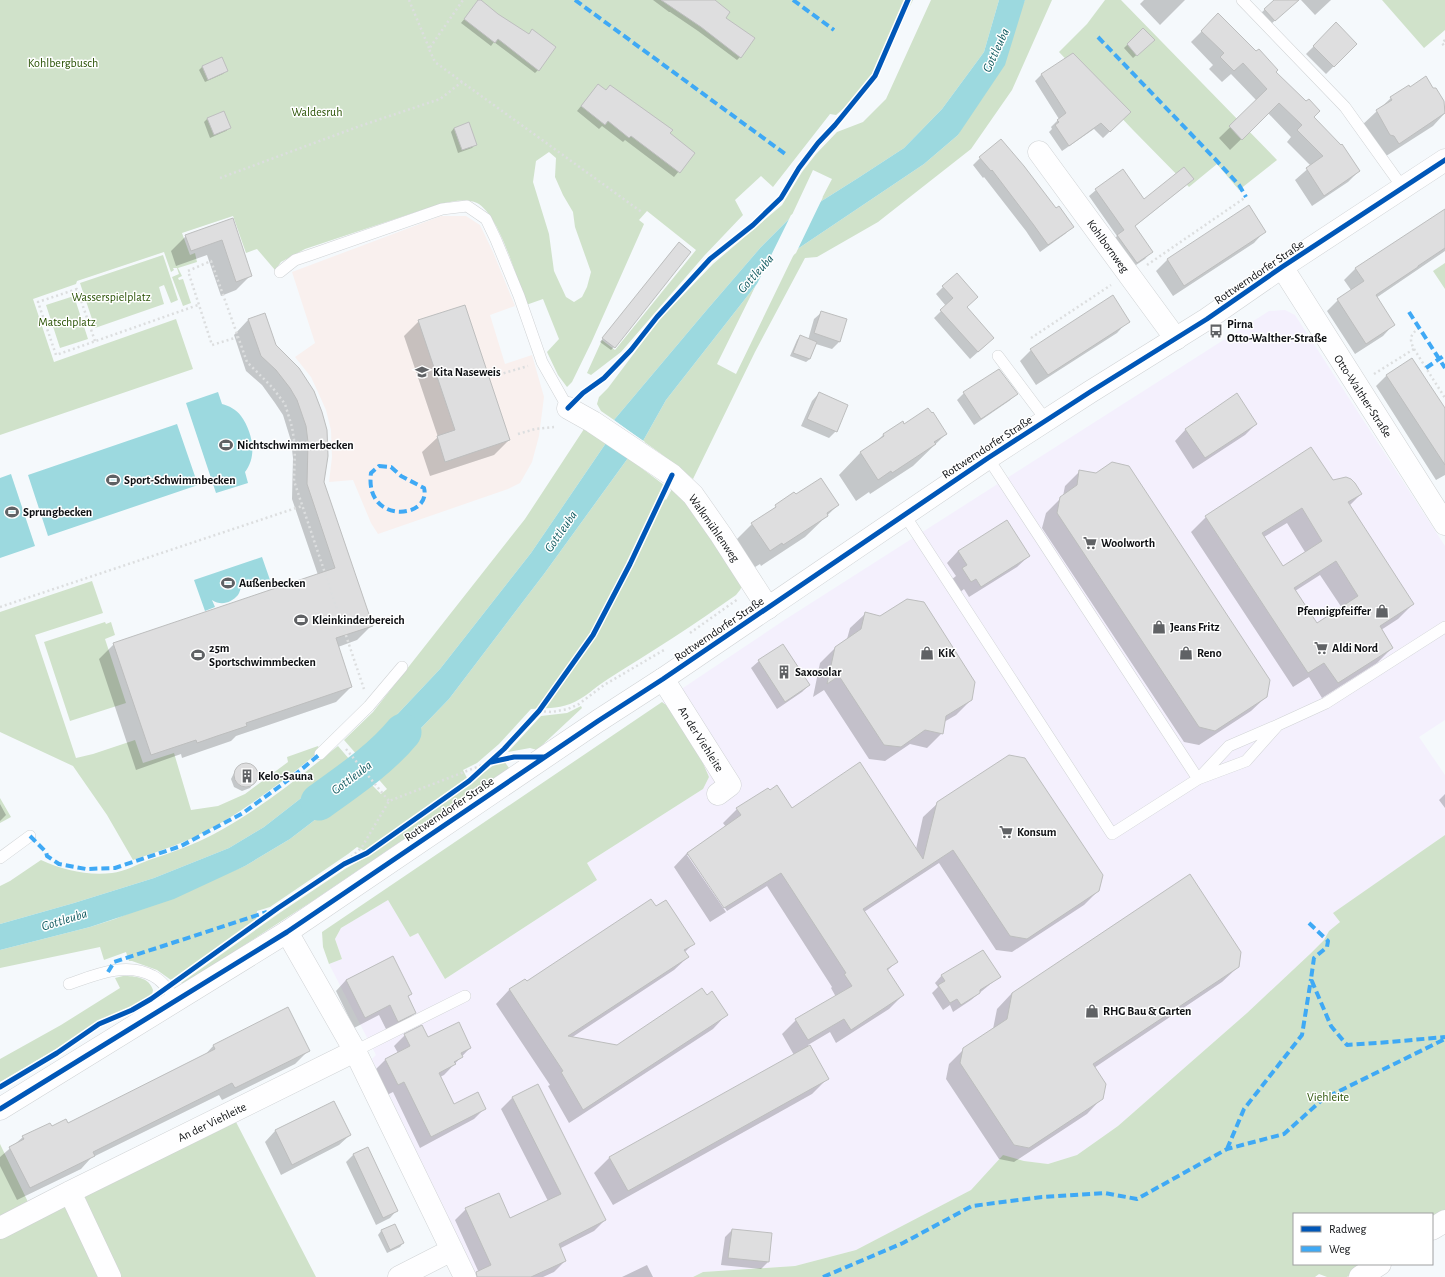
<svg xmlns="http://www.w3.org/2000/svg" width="1445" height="1277" font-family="'Alegreya Sans',sans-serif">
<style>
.commercial{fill:#f4f0fd}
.education{fill:#f9f0ee}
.green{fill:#d0e2ca;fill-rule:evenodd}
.water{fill:#9cd9df}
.pier{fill:#f5f9fc}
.shadow{fill:#0003;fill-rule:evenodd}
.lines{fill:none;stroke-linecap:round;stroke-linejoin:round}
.river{stroke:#9cd9df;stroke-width:37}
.building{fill:#dededf;stroke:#bdbebe;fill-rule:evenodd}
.lane-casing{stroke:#d0d3d5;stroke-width:12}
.street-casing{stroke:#d0d3d5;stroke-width:23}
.secondary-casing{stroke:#d0d3d5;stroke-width:23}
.path{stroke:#dcdedf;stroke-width:2.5;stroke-dasharray:2 3;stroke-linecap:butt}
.lane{stroke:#fefeff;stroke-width:11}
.street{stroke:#fefeff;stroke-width:22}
.secondary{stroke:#fefeff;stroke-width:22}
.quiet{stroke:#3fa9f5;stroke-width:4;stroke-dasharray:8 4;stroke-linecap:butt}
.cycleway-casing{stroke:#fff;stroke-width:8}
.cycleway{stroke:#0057b8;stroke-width:5}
.labels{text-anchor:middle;stroke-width:3;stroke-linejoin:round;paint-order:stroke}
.park-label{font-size:12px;fill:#264f00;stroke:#fff}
.street-label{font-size:12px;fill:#0f1114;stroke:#fff}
.poi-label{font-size:12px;font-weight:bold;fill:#0f1114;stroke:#fff;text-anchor:start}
.water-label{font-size:13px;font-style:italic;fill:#0f595f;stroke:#fff}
</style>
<rect width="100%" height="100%" fill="#f5f9fc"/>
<path class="commercial" d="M1285 310 1295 315 1445 546V720L1419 737 1445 775V835L1334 913 1340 922 1329 931 1324 940 1310 954 1247 1013 1118 1126 1077 1155 1048 1164 1024 1161 1003 1155 971 1190 856 1250 795 1266 703 1272 693 1277H476L372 1059 376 1055 329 964 342 959 335 939 341 928 388 900 410 937 418 933 445 979 597 880 587 863 703 789 673 710 662 702 786 619 1269 311Z"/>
<path class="education" d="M441 216H466L480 225 493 252 515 306 490 315 505 364 532 355 544 397 539 436 532 462 520 483 508 489 378 534 371 523 353 480 329 482 332 457 331 430 326 410 317 390 311 377 295 357 315 343 292 272Z"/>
<path class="green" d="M0 0H913L870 83 863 92 836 115 830 114 773 187 761 176 735 200 743 215 704 256 621 352 591 375 587 373 602 340 615 350 696 250 647 211 639 220 644 224 592 341 572 382 567 387 558 375 547 352 559 339 543 299 526 305C518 281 499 214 477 203 465 198 451 202 440 204L305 249 281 262 275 270 257 249 246 253 233 216 182 233 190 255 195 253 197 262 178 268 182 276 178 278 179 280 183 279 191 303 183 306 172 277 179 274 177 268H173L174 270 171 272 164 252 77 281 76 284 33 299 54 362 176 319 193 369 0 435ZM549 152 556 158 555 177 563 195 573 212 575 227 591 272 587 287 582 297 574 302 566 297 554 271 549 234 533 182 536 161Z
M931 0H999L984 52 942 109 904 148 858 178 820 202 832 179 813 170 791 217 761 247 705 312 614 420 601 411 597 404 599 397 608 388 659 320 713 264 782 205 802 172 816 154 837 132 863 122 886 99Z
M1025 0H1052L1012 90 971 149 878 222 817 257 805 258 755 352 693 479 660 453 643 441 666 400 756 285 717 364 736 374 796 250 924 164 958 135Z
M1105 0H1121L1277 160 1239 190 1217 164 1189 187 1133 130 1059 52 1087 24Z
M1382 0H1445V30L1424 48Z
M163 255 178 300 171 303 164 285 159 287 164 304 95 328 80 283Z
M1445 263V289L1433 271Z
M74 296 88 339 60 348 46 305Z
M584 429 606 443 531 553 440 669 358 756 344 740 373 712 525 519Z
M628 458 664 485 659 494 666 500 673 487 686 500 743 584 740 590 736 595C694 625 651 652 608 679 595 687 584 699 570 704 557 709 544 708 531 709L499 744 477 763 463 770 467 778 365 851 357 847 348 854 270 907 257 911 256 921 177 977 171 980 157 970 132 961H129L126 952 104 960 100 947 0 968V950L90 927 115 919 245 866 290 839 367 780 381 794 387 789 374 774 396 754 449 699 544 574Z
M92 581 103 613 35 635 76 758 93 754 135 740 143 763 174 753 191 810 218 806 245 794 288 762 287 757 318 746 320 751C286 779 251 806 212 828 187 842 160 851 133 860L107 815 73 766 0 732V612Z
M105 622 106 624 111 622 115 635 105 639 126 703 70 721 44 642Z
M662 702 673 710 699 754 709 777 703 789 587 863 597 880 445 979 418 933 410 937 388 900 341 928 335 939 342 959 329 964 323 947 322 932Z
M581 706 582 708 537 750 530 748 508 752 541 716 567 713Z
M338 746 350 760 264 827 229 848 154 878 74 903 0 924V886L10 881 41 860C63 870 88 876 112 873 124 872 138 864 149 860 171 853 193 845 214 834 259 810 298 778 338 746Z
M504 761 509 768 311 902 184 984 181 983 278 914 345 869 366 857 494 765Z
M0 798 11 817 0 823Z
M1445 835V1211L1432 1220V1214H1294V1264H1366L1347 1277H1327L1319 1274 1315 1277H693L703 1272 795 1266 856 1250 971 1190 1003 1155 1024 1161 1048 1164 1077 1155 1118 1126 1247 1013 1310 954 1324 940 1329 931 1340 922 1333 913Z
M123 976C135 976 149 977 153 990L152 995 146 998 130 1007 96 1023 53 1051 0 1082V1059L61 1025 120 988 115 978Z
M236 1122 316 1277H117L80 1199Z
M0 1144 28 1202 0 1217Z
M68 1204 103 1277H0V1238Z"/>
<path class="water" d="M999 0H1025L1005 65 958 135 924 164 796 250 756 285 666 400 643 441 614 420 705 312 761 247 791 217 820 202 858 178 904 148 942 109 984 52Z
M218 392 222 404C229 406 236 409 241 416 252 431 258 456 245 472L248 483 216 493 186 403Z
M177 424 198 485 48 536 28 475Z
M606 443 628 458 544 574 449 699 396 754 374 774 358 756 440 669 531 553Z
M11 474 35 546 0 558V478Z
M262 557 270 580 246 588 245 586H242C240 589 240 592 238 595 231 603 221 606 212 600L215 607 205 611 194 580Z
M350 760 367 780 290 839 245 866 174 899 90 927 0 950V924L74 903 154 878 229 848 264 827Z"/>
<path class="pier" d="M823 197 796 253 758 287 752 294 791 215Z
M612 419 629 431 645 442 644 443 612 422Z"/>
<path class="shadow" d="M480 0 498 15 528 35 538 70 535 73 494 42 491 46 461 23Z
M653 0H713L725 18 740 57 737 60 698 31 670 12H669Z
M1144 0H1185L1160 25 1140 4Z
M1275 0H1286L1288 9 1271 24 1261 13Z
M1301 0H1331L1315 15Z
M1218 15 1275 72 1359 171 1348 182 1312 206 1295 180 1311 166 1287 142 1291 137 1268 113 1230 150 1219 138 1257 101 1231 74 1222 82 1209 69 1213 65 1191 42Z
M1336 24 1356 44 1326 74 1306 54Z
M1143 29 1150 43 1133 58 1124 48Z
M1073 54 1130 112 1103 138 1094 129 1062 151 1049 132 1052 129 1051 127 1059 119 1035 81 1041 75Z
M202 67 227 70 223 74 205 82 199 70Z
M1410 88 1433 89 1445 107V113L1433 126 1383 158 1361 126 1391 98Z
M593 91 668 133 694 153 674 177 625 140 623 142 602 126 599 129 577 111Z
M223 112 230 128 226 131 210 138 204 122 207 119Z
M454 128 476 144 472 148 458 153 451 132Z
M980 158 1056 209 1072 227 1065 234 1040 252 1026 231 984 177 983 178 973 165Z
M1186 185 1134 227 1151 252 1145 259 1130 269 1111 242 1117 236 1089 196 1096 190 1144 201Z
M1249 206 1265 231 1254 243 1173 296 1156 271 1167 260Z
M1445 210V251L1376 298 1394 324 1383 336 1355 354 1327 311 1338 300 1351 290 1344 280 1355 269Z
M232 220 251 275 236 290 221 296 207 255 176 266 171 251 186 236Z
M675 247 614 347 611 350 600 342Z
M943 287 966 307 986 345 970 359 934 318 946 306 936 294Z
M822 312 839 342 832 349 816 344 810 359 806 362 790 356 797 340 800 336 808 340 814 319Z
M248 320 299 368 323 482 372 625 357 640 338 647 351 687 336 702 236 736 231 741 202 751 182 758 181 754 136 770 99 659 114 644 318 575 292 499 293 458 291 441 283 415 275 403 262 385 246 371 234 335Z
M419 321 509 440 494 455 430 476 422 452 438 437 404 336Z
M1128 321 1117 333 1036 385 1020 361 1031 350Z
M1387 375 1445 410V475L1436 480 1376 386Z
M819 393 836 431 829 438 801 426 812 401Z
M964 393 1017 394 1009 401 974 425 957 400Z
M932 414 946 434 913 466 870 494 869 492 856 501 839 475 860 453 875 443 883 435 902 423 904 425Z
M1256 424 1245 435 1193 469 1175 441 1186 429Z
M1080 471 1267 696 1251 711 1199 745 1184 742 1042 528 1046 513 1063 496 1065 486Z
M1332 481 1361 494 1349 506 1413 604 1398 619 1381 630 1392 648 1377 663 1322 698 1309 677 1293 687 1191 532 1206 517ZM1287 523 1305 552 1282 567 1264 537ZM1320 575 1342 608 1316 625 1295 591Z
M794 494 838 505 805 537 761 566 760 564 747 572 730 546 752 524Z
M958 551 1029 556 1017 567 969 597 964 589 959 593 951 580 956 576 947 563Z
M865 614 881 617 971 700 956 715 944 722 942 733 927 748 910 744 885 761 869 759 824 690 813 697 820 663 835 648 847 639 850 628Z
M759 661 809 685 802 692 777 709 751 668Z
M247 763 255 768 258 777 250 788 242 791 234 787 231 779 236 769 239 766Z
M1445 794V808L1439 800Z
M938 803 1098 891 1084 905 1012 952 996 950 939 863 864 912 896 962 887 971 903 995 889 1009 836 1043 830 1032 808 1045 827 1079 812 1094 613 1205 594 1173 609 1158 794 1055 782 1034 796 1020 836 997 831 988 832 987 767 886 727 911 689 855H687L726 912 710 922 674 867 687 853 726 827 723 823 737 809H792L916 849 923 817Z
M0 804 6 815 0 821Z
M655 907 693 944 685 952 688 957 674 970 571 1038 617 1046 726 1015 713 1029 569 1123 548 1086 550 1085 496 1004 509 990 524 980 527 982Z
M393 957 411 994 407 998 415 1013 404 1023 387 1031 379 1015 354 1028 336 991 346 980Z
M1238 967 1222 982 1094 1068 1102 1098 1087 1114 1014 1162 999 1159 946 1079 949 1064 964 1049 993 1029 997 1009 1012 993Z
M942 975 999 977 971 1000 953 1012 950 1005 943 1010 932 993 938 987 935 983Z
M405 1035 428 1038 470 1048 444 1075 440 1077 454 1105 485 1108 474 1119 420 1148 393 1092 387 1095 375 1070 386 1059 398 1053 394 1046Z
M214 1045 308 1051 295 1064 222 1100 219 1095 91 1158 81 1169 17 1200 0 1166V1157L23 1137 51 1127 67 1124 203 1057Z
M538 1085 605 1220 594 1231 559 1249 565 1261 554 1272 543 1277H478L480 1275 455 1220 466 1209 509 1219 548 1201 501 1109 512 1098Z
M334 1102 350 1135 339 1145 281 1175 265 1142 275 1131Z
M367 1148 397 1210 390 1218 376 1225 346 1162 353 1155Z
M394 1225 403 1243 400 1247 387 1253 378 1235 381 1231Z
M732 1230 768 1262 761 1269 721 1265 725 1237Z
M647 1265 653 1277H622Z"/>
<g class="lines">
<path class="river" d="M319 802C348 781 381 759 403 732"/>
</g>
<path class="building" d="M478 0H481L498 14 529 34 532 29 556 47 539 71 498 39 495 43 464 19Z
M661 0H715L730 12 726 18 755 38 741 58 701 27Z
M1274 0H1299L1275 21 1264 9Z
M1218 13 1256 51 1259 49 1278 70 1276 72 1306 101 1309 99 1320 111 1314 117 1341 145 1342 144 1360 171 1324 196 1306 168 1323 156 1297 130 1302 125 1279 103 1242 140 1229 126 1267 89 1243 63 1234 71 1220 57 1224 53 1201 31Z
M1336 22 1357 44 1334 67 1313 46Z
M1143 28 1155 40 1137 56 1127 44Z
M1073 53 1131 112 1110 132 1101 123 1069 146 1055 125 1059 122 1057 120 1066 113 1041 74Z
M222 57 228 71 208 80 202 66Z
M1426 76 1433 88H1436L1444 101 1445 113 1399 144 1394 136 1390 135 1376 110 1392 100 1390 97 1409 85 1410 87Z
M598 84 606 90 610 85 673 130 670 133 695 153 680 173 631 136 629 138 608 121 605 125 581 106Z
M224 111 231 128 214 135 207 118Z
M469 122 477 145 462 150 454 128Z
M1001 139 1024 166 1056 208 1059 206 1074 227 1048 245 1033 224 992 170 991 171 979 157Z
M1184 167 1194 179 1135 226 1153 252 1137 263 1117 235 1124 230 1095 189 1123 169 1144 199Z
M1249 205 1266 232 1184 286 1167 259Z
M1445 209V248L1418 266V267L1376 295 1395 325 1366 344 1337 299 1364 281 1355 268Z
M233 218 252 276 236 282 222 240 191 251 185 235Z
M679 242 691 252 615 348 602 338Z
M957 273 978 297 967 307 994 338 978 352 940 310 953 298 942 286Z
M1113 295 1130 322 1048 375 1030 349Z
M465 305 510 440 445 462 437 436 455 430 418 320Z
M821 311 847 319 840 342 814 333Z
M265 313 276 345 299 368 314 391 322 412 327 430 328 456 324 482 373 626 336 638 352 687 246 723 247 726 217 736 197 743 196 740 151 755 113 643 335 568 307 484 308 442 306 426 297 400 290 388 276 370 261 356 248 319Z
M800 335 817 342 810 359 793 353Z
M1412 358 1445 408V465L1386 375Z
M999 369 1018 394 981 419 963 392Z
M819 392 848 405 837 432 807 419Z
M1237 393 1257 424 1205 458 1185 429Z
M928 408 932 413 933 412 947 434 934 442 936 444 892 473 891 471 878 480 860 452 884 436 883 434 903 421 904 424Z
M1311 447 1333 480 1346 477 1351 479 1355 483 1362 494 1348 502 1414 604 1380 626 1393 648 1338 683 1324 663 1308 673 1205 516ZM1302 508 1322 541 1283 566 1262 533ZM1336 561 1358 596 1317 623 1294 588Z
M1112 462 1129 466 1270 680 1267 697 1215 731 1199 727 1057 513 1060 497 1077 485 1079 470 1096 473Z
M821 478 839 505 827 513 828 516 783 545 782 543 770 551 751 523 776 507 775 505 794 492 796 494Z
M1007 520 1030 556 981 587 976 579 971 582 962 568 967 565 958 551Z
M907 599 924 602 975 682 972 700 946 716 943 734 925 730 901 747 884 745 839 676 827 684 835 647 861 629 865 612 880 616Z
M783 644 810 685 785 702 758 660Z
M1009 755 1025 758 1103 875 1099 891 1027 939 1010 936 953 850 863 909 898 962 887 969 904 995 851 1030 844 1019 808 1040 795 1019 852 986 844 974 846 973 781 873 724 908 687 853 741 815 736 808 768 788 770 790 777 785 792 808 860 762 923 859 937 802Z
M234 775a12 12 0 1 1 24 0a12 12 0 1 1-24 0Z
M1190 874 1241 952 1239 967 1093 1064 1106 1084 1103 1099 1029 1148 1014 1145 960 1063 963 1048 1007 1019 1012 993Z
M651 899 656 906 666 900 676 915 695 944 684 950 689 957 568 1036 617 1045 702 988 707 995 712 991 728 1015 583 1110 561 1072 563 1071 509 989 525 979 527 981Z
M983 950 1001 977 980 990V993L961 1005 957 999 950 1003 938 985 945 981 941 975Z
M393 956 412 994 408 996 416 1013 398 1022 390 1005 365 1018 346 980Z
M288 1007 310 1051 235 1088 232 1083 93 1152 95 1156 30 1188 9 1147 24 1139 22 1136 50 1123 52 1126 66 1119 68 1123 215 1049 213 1045Z
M459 1022 471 1048 461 1053 463 1057 454 1062 456 1064 439 1073 454 1104 478 1092 486 1109 431 1137 404 1082 398 1085 385 1059 410 1046 404 1034 422 1025 428 1037Z
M810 1045 829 1079 628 1191 609 1157Z
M538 1084 606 1220 559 1244 566 1261 531 1277H477L476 1272 491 1265 465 1208 499 1193 510 1218 561 1194 512 1097Z
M334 1101 351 1135 292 1165 275 1130Z
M368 1147 398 1211 383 1218 353 1154Z
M395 1224 404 1243 390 1250 381 1230Z
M732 1229 772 1233 769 1262 728 1258Z"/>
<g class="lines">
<g class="lane-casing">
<path id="lane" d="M1242 0 1345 107 1403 188
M280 272 295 260 310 255 442 209 467 206 486 219 496 240 519 296 542 362 568 408
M998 356 1046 420
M988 458 1198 779
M904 514 1112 834 1198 779 1246 761 1278 725
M320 754 369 706 402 667
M1200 777 1229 746 1278 725 1326 703 1445 627
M0 858 30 836
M69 984C95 975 126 961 153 976 163 981 170 992 176 1001
M355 1051 465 996"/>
</g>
<g class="street-casing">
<path id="street" d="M1039 152 1176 339
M1282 267 1445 524
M568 408 593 422 672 475 693 495 721 535 768 608
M663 679 730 785 718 794
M287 932 355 1051 465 1277
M70 1192 110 1277
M0 1228 70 1192 355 1051
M1432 1229 1445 1221
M399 1277 452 1250
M1360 1277 1380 1264"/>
</g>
<g class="secondary-casing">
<path id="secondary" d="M0 1109 287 932 598 721 663 679 988 458 1090 392 1207 319 1282 267 1445 160"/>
</g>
<path class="path" d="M409 0 429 48
M1445 40 1442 43 1445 47
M462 82 435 62 429 49 463 0
M220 178 360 126 440 99 462 82 643 213
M1147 265 1246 197
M238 337 212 345 188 271 211 261 247 362 272 387 285 404 292 427 295 446 294 481 364 689
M1031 338 1111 285
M95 341 77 289 38 302 56 355 198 305
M1414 349 1445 398
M1374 374 1414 349C1409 339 1410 335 1419 328
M494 376 528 366
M518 434 535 429 554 427
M0 607 302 506
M690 633 738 599
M539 711 552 712 568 709 579 704 604 685 664 650
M346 749 389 801
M344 864 362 847 389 801 490 762"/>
<use href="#lane" class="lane"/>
<use href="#street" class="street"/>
<use href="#secondary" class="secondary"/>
<path class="quiet" d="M575 0 788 156
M793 0 834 30
M1098 37 1216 160 1239 185 1246 197
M1409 312 1445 368
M1426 368 1445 355
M379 466 391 467 401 476 424 488C432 519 364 525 371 473Z
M30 836 46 852 47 856 59 864 86 869 115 868 181 846 243 813 291 778 320 754
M1309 923 1328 941 1327 947 1314 958 1311 979 1331 1026 1347 1045 1390 1042 1445 1037
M108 972 114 962 267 912
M1227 1149 1244 1109 1302 1035 1311 979
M823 1277 903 1243 972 1206 1042 1197 1105 1193 1137 1199 1227 1149 1284 1134 1323 1099 1445 1039"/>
<g class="cycleway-casing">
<path id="cycleway" d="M568 408 583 393 604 378 631 350 657 317 710 259 753 225 781 198 799 168 818 143 835 125 875 76 908 0
M491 762 514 757H544
M0 1087 57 1053 99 1024 132 1010 151 999 278 908 344 864 367 853 469 781 504 749 539 711 593 635 630 564 672 475
M0 1109 287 932 598 721 663 679 988 458 1090 392 1207 319 1282 267 1445 160"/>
</g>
<use href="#cycleway" class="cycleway"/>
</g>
<defs>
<g id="bus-bare" transform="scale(1.08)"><path d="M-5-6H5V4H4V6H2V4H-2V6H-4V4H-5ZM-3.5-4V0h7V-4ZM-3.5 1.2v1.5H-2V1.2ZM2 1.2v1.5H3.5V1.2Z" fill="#606265" stroke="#fff" stroke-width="2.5" paint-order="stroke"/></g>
<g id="school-bare" transform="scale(1.08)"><path d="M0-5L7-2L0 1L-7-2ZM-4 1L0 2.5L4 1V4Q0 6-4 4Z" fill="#606265" stroke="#fff" stroke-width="2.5" paint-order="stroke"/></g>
<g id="stadium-bare" transform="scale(1.08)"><path d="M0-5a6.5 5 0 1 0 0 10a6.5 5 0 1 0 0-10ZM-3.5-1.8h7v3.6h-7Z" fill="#606265" stroke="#fff" stroke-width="2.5" paint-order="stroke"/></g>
<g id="supermarket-bare" transform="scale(1.08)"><path d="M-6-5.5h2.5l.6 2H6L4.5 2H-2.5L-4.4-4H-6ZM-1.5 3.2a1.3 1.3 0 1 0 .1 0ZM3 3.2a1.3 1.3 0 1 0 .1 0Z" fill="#606265" stroke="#fff" stroke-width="2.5" paint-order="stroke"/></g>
<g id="shop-bare" transform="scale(1.08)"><path d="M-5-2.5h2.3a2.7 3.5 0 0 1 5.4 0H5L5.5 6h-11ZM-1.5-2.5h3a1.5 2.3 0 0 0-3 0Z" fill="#606265" stroke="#fff" stroke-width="2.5" paint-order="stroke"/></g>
<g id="building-bare" transform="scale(1.08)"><path d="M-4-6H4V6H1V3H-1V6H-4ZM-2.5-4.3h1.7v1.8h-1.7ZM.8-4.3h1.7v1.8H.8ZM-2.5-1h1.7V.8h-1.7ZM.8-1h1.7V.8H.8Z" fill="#606265" stroke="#fff" stroke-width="2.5" paint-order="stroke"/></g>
</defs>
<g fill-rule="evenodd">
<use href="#bus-bare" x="1216" y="331"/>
<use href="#school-bare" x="422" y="372"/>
<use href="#stadium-bare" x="226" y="445"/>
<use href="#stadium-bare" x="113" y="480"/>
<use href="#stadium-bare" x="12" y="512"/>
<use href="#supermarket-bare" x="1090" y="543"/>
<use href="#stadium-bare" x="228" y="583"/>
<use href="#shop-bare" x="1382" y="611"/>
<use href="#stadium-bare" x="301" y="620"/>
<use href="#shop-bare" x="1159" y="627"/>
<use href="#supermarket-bare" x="1321" y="648"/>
<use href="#shop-bare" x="927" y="653"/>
<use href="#shop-bare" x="1186" y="653"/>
<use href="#stadium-bare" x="198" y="655"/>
<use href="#building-bare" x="784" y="672"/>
<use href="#building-bare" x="247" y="776"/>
<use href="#supermarket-bare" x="1006" y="832"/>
<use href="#shop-bare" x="1092" y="1011"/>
</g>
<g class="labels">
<g class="park-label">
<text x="63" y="67">Kohlbergbusch</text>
<text x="317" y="116">Waldesruh</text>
<text x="111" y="301">Wasserspielplatz</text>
<text x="67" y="326">Matschplatz</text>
<text x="1328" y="1101">Viehleite</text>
</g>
<g class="street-label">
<text transform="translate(1108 246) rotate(54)" y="4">Kohlbornweg</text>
<text transform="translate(1259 272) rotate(-34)" y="4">Rottwerndorfer Straße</text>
<text transform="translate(1363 396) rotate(57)" y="4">Otto-Walther-Straße</text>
<text transform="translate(987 447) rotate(-33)" y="4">Rottwerndorfer Straße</text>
<text transform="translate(714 528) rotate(55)" y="4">Walkmühlenweg</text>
<text transform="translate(719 629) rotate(-34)" y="4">Rottwerndorfer Straße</text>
<text transform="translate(701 739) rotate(58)" y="4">An der Viehleite</text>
<text transform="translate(449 809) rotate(-34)" y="4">Rottwerndorfer Straße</text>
<text transform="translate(212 1122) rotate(-26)" y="4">An der Viehleite</text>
</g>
<g class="poi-label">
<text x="1227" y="328">Pirna<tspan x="1227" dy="14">Otto-Walther-Straße</tspan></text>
<text x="433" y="376">Kita Naseweis</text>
<text x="237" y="449">Nichtschwimmerbecken</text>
<text x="124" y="484">Sport-Schwimmbecken</text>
<text x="23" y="516">Sprungbecken</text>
<text x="1101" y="547">Woolworth</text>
<text x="239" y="587">Außenbecken</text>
<text x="1371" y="615" text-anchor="end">Pfennigpfeiffer</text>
<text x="312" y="624">Kleinkinderbereich</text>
<text x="1170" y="631">Jeans Fritz</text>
<text x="209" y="652">25m<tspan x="209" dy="14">Sportschwimmbecken</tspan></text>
<text x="1332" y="652">Aldi Nord</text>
<text x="938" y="657">KiK</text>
<text x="1197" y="657">Reno</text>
<text x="795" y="676">Saxosolar</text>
<text x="258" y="780">Kelo-Sauna</text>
<text x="1017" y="836">Konsum</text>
<text x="1103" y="1015">RHG Bau &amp; Garten</text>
</g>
<g class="water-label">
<text transform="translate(995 50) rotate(-65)" y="5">Gottleuba</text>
<text transform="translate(755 273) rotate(-48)" y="5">Gottleuba</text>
<text transform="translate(560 531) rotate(-55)" y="5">Gottleuba</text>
<text transform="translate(351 777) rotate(-37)" y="5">Gottleuba</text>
<text transform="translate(64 919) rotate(-17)" y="5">Gottleuba</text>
</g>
</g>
<rect x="1293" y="1213" width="140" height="52" fill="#ffffff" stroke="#9fa0a1"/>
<rect x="1301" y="1226" width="20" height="6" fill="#0057b8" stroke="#9fa0a1"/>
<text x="1329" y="1233" font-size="12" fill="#0f1114">Radweg</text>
<rect x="1301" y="1246" width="20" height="6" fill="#3fa9f5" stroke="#9fa0a1"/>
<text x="1329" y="1253" font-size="12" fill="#0f1114">Weg</text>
</svg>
